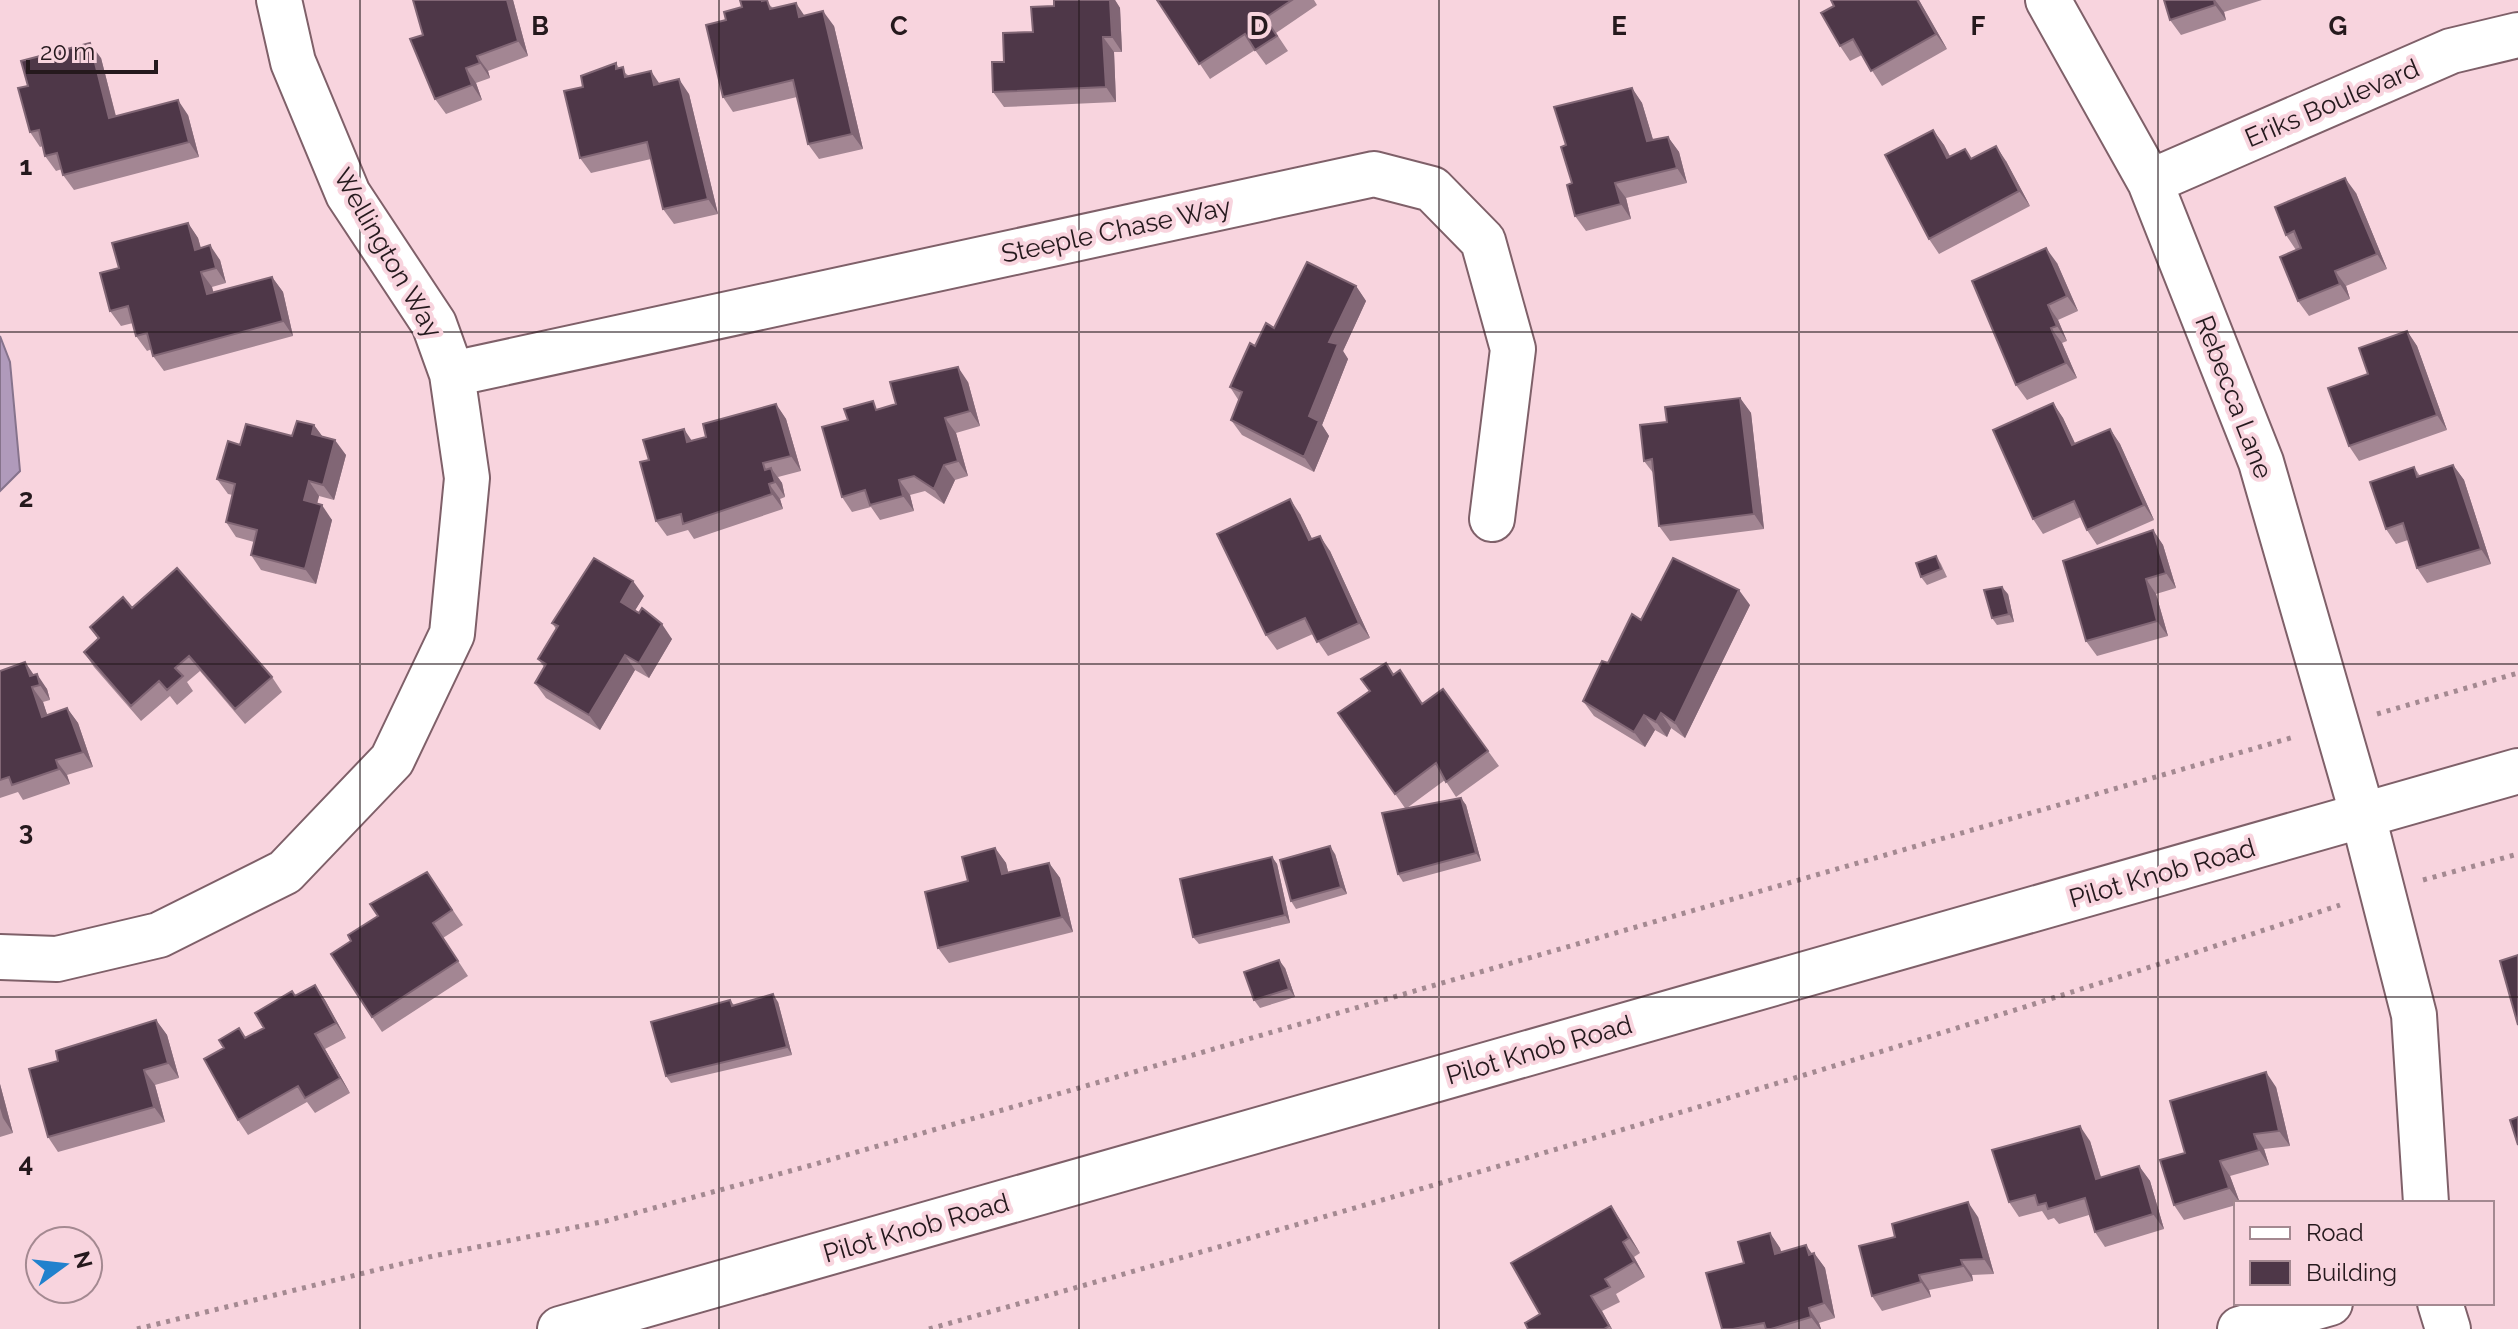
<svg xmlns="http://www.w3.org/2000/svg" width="2518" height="1329" font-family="Raleway,sans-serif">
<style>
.water{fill:#b09abb;stroke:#86738c;stroke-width:2}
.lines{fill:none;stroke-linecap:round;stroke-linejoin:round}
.street-casing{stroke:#7f6069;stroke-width:48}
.secondary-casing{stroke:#7f6069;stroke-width:48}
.path{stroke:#a48991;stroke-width:5;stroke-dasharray:4 6;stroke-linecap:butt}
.street{stroke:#fff;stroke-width:44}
.secondary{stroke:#fff;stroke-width:44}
.wall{fill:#a38693}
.shaded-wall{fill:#816675}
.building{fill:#4e3748;stroke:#816675;stroke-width:2}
.grid{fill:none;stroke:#25191d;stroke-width:2;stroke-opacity:0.55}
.labels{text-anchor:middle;stroke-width:8;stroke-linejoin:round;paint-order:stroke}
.street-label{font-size:26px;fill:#25191d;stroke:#f8d4de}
.grid-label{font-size:26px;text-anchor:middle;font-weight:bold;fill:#25191d;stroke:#f8d4de;stroke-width:8;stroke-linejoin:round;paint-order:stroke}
</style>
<rect width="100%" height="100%" fill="#f8d4de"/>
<path class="water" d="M0 336 10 362 20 471 0 491Z"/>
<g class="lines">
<g class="street-casing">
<path id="street" d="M2048 0 2150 182 2261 462 2363 816 2414 1015 2426 1203
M2150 182 2451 51 2518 35
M452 374 1374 174 1432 189 1483 241 1513 349 1492 519
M0 957 57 959 159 935 285 872 392 760 452 634 467 478 452 374 434 324 348 194 293 62 279 0
M2440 1303 2448 1329
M2240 1329 2330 1303"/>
</g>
<g class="secondary-casing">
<path id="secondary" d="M560 1329 2518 771"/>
</g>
<path class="path" d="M2377 714 2518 673
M2423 880 2518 854
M137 1329 433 1256 606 1221 812 1165 2294 737
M929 1329C1402 1196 1874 1060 2340 905"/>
<use href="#street" class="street"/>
<use href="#secondary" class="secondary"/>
</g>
<path class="wall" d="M413 0H513L528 56 488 71 490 78 476 83 482 100 446 114 435 99 423 35Z
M1115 0 1120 8 1122 52H1114L1116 102 1004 107 993 92 1004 62 1033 32 1054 6Z
M1157 0H1314L1317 5 1276 33 1288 51 1266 65 1255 50 1210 79Z
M1831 0H1919L1947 49 1882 86 1862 55 1850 61 1840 46 1834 6Z
M2164 0H2262L2224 12 2226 20 2181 35 2170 20Z
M765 1 773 8 805 16 834 26 863 149 819 159 808 144 797 97 733 112 723 97 726 20 742 7Z
M101 58 116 116 188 115 199 157 74 190 63 175 62 169 56 171 45 156 43 146 40 147 30 132 28 86Z
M616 63 619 68 629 76 660 84 689 94 718 214 674 224 663 209 651 159 591 173 580 158 583 87Z
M1632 88 1642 103 1653 140 1668 137 1679 152 1687 183 1626 198 1631 219 1586 231 1575 216 1572 183 1566 145Z
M1933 130 1944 145 1950 156 2006 161 2030 206 1939 254 1929 239Z
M2356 193 2387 269 2346 286 2350 299 2309 316 2298 301 2301 248 2296 250 2286 235Z
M188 223 198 238 201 248 220 260 226 283 212 287 213 293 272 277 283 292 293 336 164 371 153 356 152 349 147 351 136 336 133 323 121 326 110 311 119 268Z
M2057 263 2078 311 2058 320 2067 341 2062 343 2077 378 2027 400 2016 385Z
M1356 286 1366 301 1343 351 1348 359 1322 425 1329 436 1314 472 1242 435 1231 420 1239 401 1230 387 1255 346 1274 328Z
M2407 331 2417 346 2447 430 2359 461 2349 446 2368 374Z
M968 382 980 426 956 433 968 476 955 480 944 504 925 491 910 495 914 511 880 520 871 507 852 512 842 497 879 409Z
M1740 398 1751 413 1764 529 1670 541 1659 526 1654 474 1644 461 1667 422Z
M2053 403 2063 418 2075 444 2110 429 2120 444 2154 520 2097 545 2087 530 2081 517 2043 534 2033 519Z
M776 404 786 419 801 471 778 477 782 483 785 497 780 499 783 509 694 539 688 530 667 536 656 521 649 460 692 441 706 437Z
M314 425 322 436 346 455 334 500 319 496 317 504 332 520 316 584 261 570 251 555 254 542 236 537 226 522 233 495 228 494 217 479Z
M2453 465 2464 480 2491 564 2427 583 2417 568 2408 540 2396 544 2386 529 2414 467 2420 476Z
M1300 514 1312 539 1330 551 1370 638 1328 656 1313 634 1277 650 1266 635Z
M2153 530 2163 545 2176 588 2156 594 2168 636 2097 656 2086 641Z
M1936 556 1941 564 1947 577 1927 585 1921 577Z
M2008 594 2014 622 1997 625 1992 618Z
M644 596 635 610 672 639 649 678 635 670 600 730 546 698 535 683 544 667 538 659 556 629 552 623Z
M1750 605 1685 738 1671 728 1667 737 1655 730 1645 747 1594 716 1583 701 1608 663 1641 620Z
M132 608 272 677 282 692 245 724 200 671 187 682 193 691 177 705 170 696 141 721 94 667 84 652 98 639 90 627Z
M25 662 34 675 47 689 50 700 43 702 47 715 67 708 78 723 93 767 67 775 70 784 23 800 18 792 0 798V671Z
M1386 663 1394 674 1423 704 1443 689 1499 766 1456 797 1445 780 1407 808 1461 798 1466 805 1481 861 1403 882 1398 874 1405 808 1338 713 1369 691 1361 679Z
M995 848 1006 863 1008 872 1049 863 1060 878 1073 932 949 963 938 948 968 881Z
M1335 854 1347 894 1296 909 1291 901Z
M1272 857 1277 864 1290 923 1199 944 1193 937Z
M427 872 463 925 443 938 468 976 382 1032 372 1017 351 941 378 916Z
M1285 968 1295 997 1260 1008 1254 1000Z
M315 985 325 1000 346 1038 325 1049 350 1093 315 1113 307 1102 248 1135 238 1120 239 1028 246 1038 264 1028 295 996Z
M730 1000 734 1005 778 1002 792 1055 671 1083 666 1076Z
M156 1020 167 1035 179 1078 155 1085 165 1122 58 1152 48 1137 58 1061Z
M0 1084 13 1133 0 1137Z
M2276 1087 2290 1146 2264 1149 2269 1165 2230 1176 2240 1203H2236V1205L2184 1220 2174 1205 2185 1153Z
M2090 1141 2101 1177 2139 1166 2150 1181 2164 1229 2105 1247 2095 1232 2089 1215 2059 1224 2054 1218 2048 1220 2042 1211 2019 1217 2009 1202Z
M1611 1206 1640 1253 1634 1257 1645 1277 1616 1294 1620 1302 1602 1311 1612 1329H1528L1540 1314Z
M1978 1217 1994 1274 1972 1275 1973 1281 1929 1290 1931 1297 1882 1311 1872 1296Z
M1770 1233 1780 1248 1781 1252 1814 1253 1825 1268 1835 1318 1819 1323 1821 1329H1722Z"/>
<path class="shaded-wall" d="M507 0H513L528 56 518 41Z
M1110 0H1115L1120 8 1122 52 1112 37Z
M1917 0H1919L1947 49 1936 34Z
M2214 0H2215L2224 12 2226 20 2215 5Z
M796 3 806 18 799 17Z
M823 11 834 26 863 149 852 134Z
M1103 37 1114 52 1116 102 1106 87Z
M90 43 101 58 120 133 109 118Z
M477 56 488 71 490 78 480 63Z
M466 68 476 83 482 100 472 85Z
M651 71 661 86 654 85Z
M679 79 689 94 718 214 708 199Z
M1632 88 1642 103 1658 156 1647 141Z
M178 100 188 115 199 157 189 142Z
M1933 130 1944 145 1958 173 1947 158Z
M1668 137 1679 152 1687 183 1677 168Z
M1996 146 2006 161 2030 206 2019 191Z
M2345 178 2356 193 2387 269 2377 254Z
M1615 183 1626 198 1631 219 1621 204Z
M188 223 198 238 205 264 195 250Z
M210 245 220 260 226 283 216 268Z
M2046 248 2057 263 2078 311 2067 296Z
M2335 271 2346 286 2350 299 2340 284Z
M201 272 212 287 218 309 207 294Z
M272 277 283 292 293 336 283 321Z
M1356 286 1366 301 1343 351 1348 359 1322 425 1329 436 1314 472 1304 457 1309 416 1329 342Z
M2048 305 2058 320 2067 341 2057 326Z
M2051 328 2062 343 2077 378 2066 363Z
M2407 331 2417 346 2447 430 2437 415Z
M958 367 968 382 980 426 970 411Z
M1740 398 1751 413 1764 529 1754 514Z
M2053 403 2063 418 2083 460 2072 445Z
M776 404 786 419 801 471 791 456Z
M945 418 956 433 968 476 958 461Z
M314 425 325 440 312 434Z
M684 429 694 444 687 442Z
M2110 429 2120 444 2154 520 2144 505Z
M335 440 346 455 334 500 323 485Z
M944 465 955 480 944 504 934 489Z
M2453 465 2464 480 2491 564 2481 549Z
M771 468 782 483 785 497 775 482Z
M899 480 910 495 914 511 903 496Z
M309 481 319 496 314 515 304 500Z
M769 484 780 499 783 509 772 494Z
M1290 499 1300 514 1320 555 1309 540Z
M322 505 332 520 316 584 305 569Z
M2153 530 2163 545 2176 588 2166 573Z
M1320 536 1330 551 1370 638 1359 623Z
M2146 579 2156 594 2168 636 2157 621Z
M633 581 644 596 631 617 621 602Z
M2002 587 2008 594 2014 622 2009 614Z
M1739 590 1750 605 1685 738 1675 723Z
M662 624 672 639 649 678 639 663Z
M625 655 635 670 600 730 589 715Z
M25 662 35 677 30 676Z
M37 674 47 689 50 700 40 685Z
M32 687 43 702 53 732 42 717Z
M67 708 78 723 93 767 83 752Z
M1661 713 1671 728 1667 737 1656 722Z
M1644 715 1655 730 1645 747 1634 732Z
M56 760 67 775 70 784 59 769Z
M1461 798 1466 805 1481 861 1476 853Z
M1330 846 1335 854 1347 894 1341 887Z
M995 848 1006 863 1012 889 1002 874Z
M1272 857 1277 864 1290 923 1285 915Z
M1049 863 1060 878 1073 932 1062 917Z
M1279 960 1285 968 1295 997 1289 989Z
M315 985 325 1000 346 1038 336 1023Z
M773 994 778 1002 792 1055 787 1047Z
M156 1020 167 1035 179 1078 168 1063Z
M315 1034 325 1049 350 1093 340 1078Z
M144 1070 155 1085 165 1122 154 1107Z
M2266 1072 2276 1087 2290 1146 2279 1131Z
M0 1084 13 1133 3 1118 0 1108Z
M2080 1126 2090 1141 2106 1194 2096 1179Z
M2254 1134 2264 1149 2269 1165 2259 1150Z
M2220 1161 2230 1176 2240 1203 2229 1188Z
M2139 1166 2150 1181 2164 1229 2153 1214Z
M1968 1202 1978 1217 1994 1274 1984 1259Z
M1611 1206 1621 1221 1640 1253 1629 1238Z
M1770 1233 1780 1248 1786 1269 1775 1254Z
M1623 1242 1634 1257 1645 1277 1634 1262Z
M1806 1245 1815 1258 1814 1253 1825 1268 1835 1318 1824 1303Z
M1961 1260 1972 1275 1973 1281 1963 1266Z
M1919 1275 1929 1290 1931 1297 1921 1282Z
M1591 1296 1602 1311 1612 1329 1609 1326Z
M1809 1308 1819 1323 1821 1329H1820L1811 1317Z"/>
<path class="building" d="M413 0H507L518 41 477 56 480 63 466 68 472 85 435 99 410 39 423 35Z
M740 0H762V1L767 0 770 9 796 3 799 17 823 11 852 134 808 144 793 80 723 97 706 25 726 20 724 12 742 7Z
M1054 0H1110L1112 37H1103L1106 87 993 92 992 62H1004L1003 33 1033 32 1031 7 1054 6Z
M1157 0H1292L1265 18 1277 36 1255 50 1245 34 1199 64Z
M1831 0H1917L1936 34 1871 71 1853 39 1840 46 1821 13 1834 6Z
M2164 0H2214L2215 5 2170 20Z
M90 43 109 118 178 100 189 142 63 175 57 153 45 156 39 130 30 132 18 88 28 86 21 61Z
M616 63V69L623 67 625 77 651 71 654 85 679 79 708 199 663 209 647 142 580 158 564 91 583 87 581 76Z
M1632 88 1647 141 1668 137 1677 168 1615 183 1621 204 1575 216 1567 185 1572 183 1561 147 1566 145 1554 107Z
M1933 130 1947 158 1965 149 1971 159 1996 146 2019 191 1929 239 1885 155Z
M2345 178 2377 254 2335 271 2340 284 2298 301 2280 257 2301 248 2294 231 2286 235 2275 207Z
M188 223 195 250 210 245 216 268 201 272 207 294 272 277 283 321 153 356 147 333 136 336 128 306 110 311 100 273 119 268 112 243Z
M2046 248 2067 296 2048 305 2057 326 2051 328 2066 363 2016 385 1972 281Z
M1307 262 1356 286 1329 342 1338 344 1309 416 1319 421 1304 457 1231 420 1242 392 1230 387 1250 343 1255 346 1266 323 1274 328Z
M2407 331 2437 415 2349 446 2328 388 2368 374 2359 348Z
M958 367 970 411 945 418 958 461 944 465 934 489 914 476 899 480 903 496 870 505 865 490 842 497 822 427 848 420 844 409 873 401 876 410 896 404 890 382Z
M1740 398 1754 514 1659 526 1652 459 1644 461 1640 425 1667 422 1665 407Z
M2053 403 2072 445 2110 429 2144 505 2087 530 2074 501 2033 519 1993 430Z
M776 404 791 456 763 463 765 470 771 468 775 482 769 484 772 494 683 524 681 514 656 521 640 462 649 460 643 440 684 429 687 442 706 437 703 424Z
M297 421 314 425 312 434 335 440 323 485 309 481 304 500 322 505 305 569 251 555 257 530 226 522 235 484 217 479 228 441 240 445 246 424 292 436Z
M2453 465 2481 549 2417 568 2403 523 2386 529 2370 482 2414 467 2417 477Z
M1290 499 1309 540 1320 536 1359 623 1317 642 1305 618 1266 635 1217 534Z
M2153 530 2166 573 2146 579 2157 621 2086 641 2063 561Z
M1936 556 1941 569 1921 577 1916 563Z
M594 558 633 581 621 602 639 613 642 608 662 624 639 663 625 655 589 715 535 683 546 664 538 659 558 626 552 623Z
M1673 558 1739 590 1675 723 1661 713 1656 722 1644 715 1634 732 1583 701 1602 661 1608 663 1632 614 1641 620Z
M177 568 272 677 235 709 189 656 175 668 183 676 167 690 159 681 131 706 84 652 99 638 90 627 123 597 132 608Z
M2002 587 2009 614 1992 618 1984 590Z
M25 662 30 676 37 674 40 685 32 687 42 717 67 708 83 752 56 760 59 769 12 785 9 777 0 780V671Z
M1386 663 1393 675 1400 670 1422 704 1443 689 1488 751 1446 782 1436 763 1395 794 1338 713 1370 691 1361 679Z
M1461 798 1476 853 1398 874 1382 813Z
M1330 846 1341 887 1291 901 1280 860Z
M995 848 1002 874 1049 863 1062 917 938 948 925 892 968 881 962 857Z
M1272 857 1285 915 1193 937 1180 879Z
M427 872 452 910 433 923 458 961 372 1017 331 954 351 941 348 935 378 916 370 904Z
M2518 955V1025L2500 961Z
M1279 960 1289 989 1254 1000 1244 972Z
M315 985 336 1023 315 1034 340 1078 305 1098 298 1086 238 1120 204 1059 224 1048 219 1040 239 1028 245 1038 264 1028 255 1013 292 991 295 996Z
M773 994 787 1047 666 1076 651 1022 730 1000 732 1006Z
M156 1020 168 1063 144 1070 154 1107 48 1137 29 1069 58 1061 56 1051Z
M2266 1072 2279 1131 2254 1134 2259 1150 2220 1161 2229 1188 2174 1205 2160 1160 2185 1153 2170 1101Z
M2518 1117V1145L2510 1120Z
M2080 1126 2096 1179 2139 1166 2153 1214 2095 1232 2085 1198 2048 1209 2046 1203 2038 1205 2035 1195 2009 1202 1992 1150Z
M1968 1202 1984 1259 1961 1260 1963 1266 1919 1275 1921 1282 1872 1296 1859 1246 1895 1237 1892 1224Z
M1611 1206 1629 1238 1623 1242 1634 1262 1605 1279 1610 1287 1591 1296 1609 1326 1604 1329H1528L1525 1323 1540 1314 1511 1263Z
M1770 1233 1775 1254 1806 1245 1809 1255 1814 1253 1824 1303 1809 1308 1811 1317 1771 1329H1766L1764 1323 1733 1329H1722L1706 1273 1744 1263 1738 1242Z"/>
<path class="grid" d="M360 0V1329M719 0V1329M1079 0V1329M1439 0V1329M1799 0V1329M2158 0V1329M0 332H2518M0 664H2518M0 997H2518"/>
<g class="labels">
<g class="street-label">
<text transform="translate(2332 103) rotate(-23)" y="9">Eriks Boulevard</text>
<text transform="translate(1116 230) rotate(-12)" y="9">Steeple Chase Way</text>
<text transform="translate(388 253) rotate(60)" y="9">Wellington Way</text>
<text transform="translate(2234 397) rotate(69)" y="9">Rebecca Lane</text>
<text transform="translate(2162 873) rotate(-16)" y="9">Pilot Knob Road</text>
<text transform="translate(1539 1050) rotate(-16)" y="9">Pilot Knob Road</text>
<text transform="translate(916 1228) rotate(-16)" y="9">Pilot Knob Road</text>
</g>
</g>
<g class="grid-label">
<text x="540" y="35">B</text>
<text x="899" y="35">C</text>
<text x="1259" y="35">D</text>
<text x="1619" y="35">E</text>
<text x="1978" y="35">F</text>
<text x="2338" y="35">G</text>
<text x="26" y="175">1</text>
<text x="26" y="507">2</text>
<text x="26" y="840">3</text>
<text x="26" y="1172">4</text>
</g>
<rect x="2234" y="1201" width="260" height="104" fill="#f8d4de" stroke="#a48991" stroke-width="2"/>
<rect x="2250" y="1227" width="40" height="12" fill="#ffffff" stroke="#a48991" stroke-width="2"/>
<text x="2306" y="1241" font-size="24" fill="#25191d">Road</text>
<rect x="2250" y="1261" width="40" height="24" fill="#4e3748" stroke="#a48991" stroke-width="2"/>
<text x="2306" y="1281" font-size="24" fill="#25191d">Building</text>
<g transform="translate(64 1265) rotate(75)"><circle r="38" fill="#f8d4de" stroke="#a48991" stroke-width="2"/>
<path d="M0-6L14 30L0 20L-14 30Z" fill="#2181cd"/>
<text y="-12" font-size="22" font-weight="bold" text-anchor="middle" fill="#25191d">N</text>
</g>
<path d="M28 60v12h128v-12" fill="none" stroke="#25191d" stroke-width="4"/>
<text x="40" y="60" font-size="24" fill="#25191d" stroke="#f8d4de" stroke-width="6" paint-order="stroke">20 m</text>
</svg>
